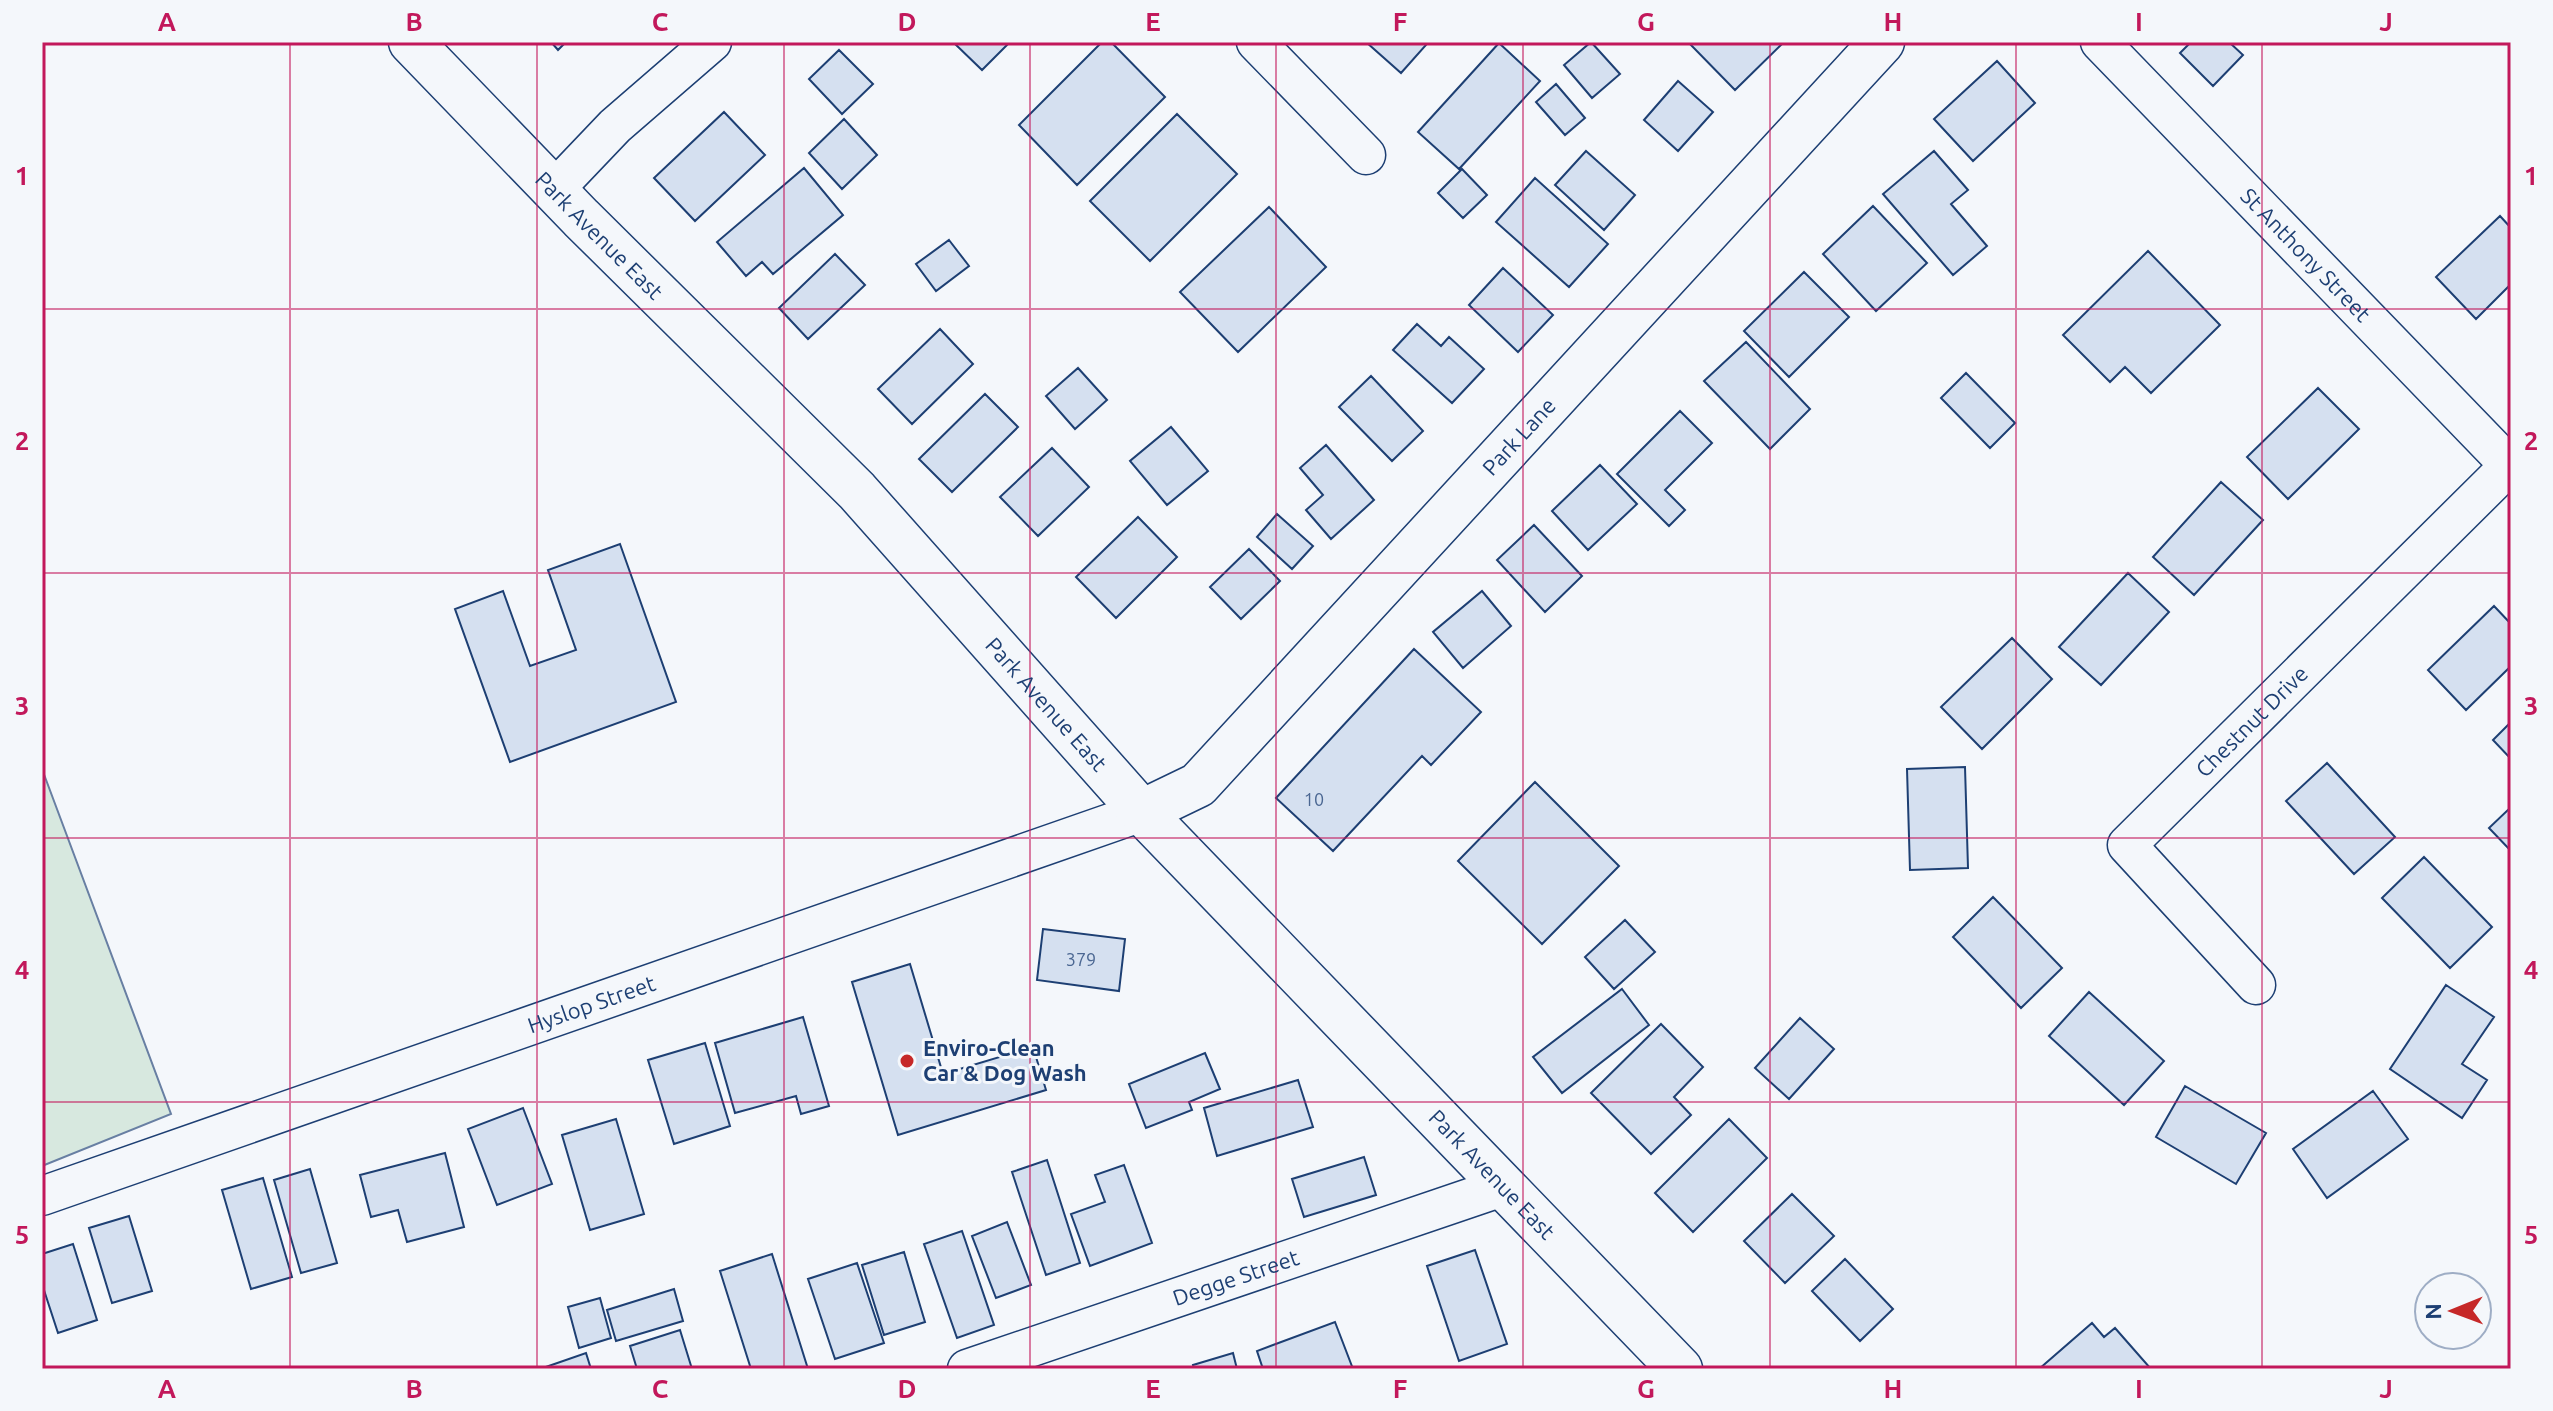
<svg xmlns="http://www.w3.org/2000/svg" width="2553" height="1411" font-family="Ubuntu,sans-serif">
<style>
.green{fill:#d7e8df;stroke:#687fa3;stroke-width:2}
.building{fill:#d5e0f0;stroke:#1d3f73;stroke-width:2}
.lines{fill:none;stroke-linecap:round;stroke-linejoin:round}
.street-casing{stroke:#1d3f73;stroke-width:41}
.secondary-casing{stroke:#1d3f73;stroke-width:47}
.street{stroke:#f4f7fb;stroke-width:38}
.secondary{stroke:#f4f7fb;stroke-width:44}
.grid{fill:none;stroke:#c2185b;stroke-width:2;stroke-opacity:0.55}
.poi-dot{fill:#c62828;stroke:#f4f7fb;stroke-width:3}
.labels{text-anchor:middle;stroke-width:6;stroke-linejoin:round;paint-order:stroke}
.number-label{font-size:18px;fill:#4b6792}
.street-label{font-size:22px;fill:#1d3f73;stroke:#f4f7fb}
.poi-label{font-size:22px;font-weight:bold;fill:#1d3f73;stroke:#f4f7fb;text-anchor:start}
.neatline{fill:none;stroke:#c2185b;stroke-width:3}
.grid-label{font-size:26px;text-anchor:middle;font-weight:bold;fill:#c2185b}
</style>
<rect width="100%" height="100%" fill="#f4f7fb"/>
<path class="green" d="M42 769 171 1114 42 1166Z"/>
<path class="building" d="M551 42H566L558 50Z
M953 42H1010L982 70Z
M1102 42H1111L1165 97 1077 185 1019 125Z
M1366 42H1422L1426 45 1401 73Z
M1591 42 1620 74 1592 98 1564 65Z
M1688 42H1784L1735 90Z
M2191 42H2229L2243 55 2213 86 2180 53Z
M1499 43 1540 81 1459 169 1418 132Z
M839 50 873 84 842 114 809 79Z
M1997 61 2035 103 1973 161 1934 119Z
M1678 81 1713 112 1678 151 1644 120Z
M1556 84 1585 118 1565 135 1536 102Z
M724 112 765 155 695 221 654 178Z
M1177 114 1237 174 1150 261 1090 201Z
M844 119 877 155 842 189 809 153Z
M1586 151 1635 195 1604 230 1555 185Z
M1934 151 1968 190 1951 204 1987 246 1953 275 1883 194Z
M804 168 843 215 773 274 762 262 746 276 717 242Z
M1462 169 1487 195 1463 218 1438 193Z
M1535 178 1608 244 1569 287 1496 222Z
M1873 206 1927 263 1876 311 1823 254Z
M1269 207 1326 267 1238 352 1180 292Z
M2500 216 2511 228V284L2476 319 2436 277Z
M949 240 969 266 936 291 916 264Z
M2148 251 2220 325 2151 393 2125 367 2110 382 2063 335Z
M835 254 865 285 808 339 779 308Z
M1503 268 1553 315 1518 352 1469 305Z
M1804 272 1849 317 1789 377 1744 331Z
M1417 324 1441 346 1449 337 1484 369 1452 403 1393 350Z
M940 329 973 364 912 424 878 389Z
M1746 342 1810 409 1770 449 1704 381Z
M1078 368 1107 400 1075 429 1046 396Z
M1966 373 2015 423 1990 448 1941 398Z
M1371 376 1423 431 1392 461 1339 407Z
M2318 388 2359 429 2288 499 2247 457Z
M985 394 1018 427 952 492 919 459Z
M1680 411 1712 443 1665 490 1685 510 1669 526 1617 474Z
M1171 427 1208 471 1167 505 1130 461Z
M1326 445 1374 500 1331 539 1306 510 1323 495 1300 468Z
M1052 448 1089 487 1038 536 1000 497Z
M1600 465 1637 504 1588 550 1552 511Z
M2221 482 2263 520 2194 595 2153 557Z
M1277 514 1313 546 1292 569 1257 537Z
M1138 517 1177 557 1116 618 1076 577Z
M1534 525 1582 576 1545 612 1497 560Z
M620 544 676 702 510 762 455 609 503 591 530 666 576 650 548 570Z
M1249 549 1280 581 1241 619 1210 587Z
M2128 573 2169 612 2101 685 2059 647Z
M1482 591 1511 626 1463 668 1433 632Z
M2494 606 2511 624V666L2466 710 2428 670Z
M2012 638 2052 679 1982 749 1941 707Z
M1414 649 1481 712 1431 765 1422 756 1333 851 1276 798Z
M2511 722V759L2493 740Z
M2327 763 2395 837 2354 874 2286 801Z
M1965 767 1968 868 1910 870 1907 769Z
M1535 782 1619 866 1542 944 1458 861Z
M2511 807V851L2489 828Z
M2424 857 2492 927 2450 968 2382 898Z
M1993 897 2062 968 2021 1008 1953 937Z
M1625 920 1655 952 1614 989 1585 957Z
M1043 929 1125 939 1119 991 1037 980Z
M910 964 943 1074 1033 1047 1046 1090 898 1135 852 982Z
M2446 985 2494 1017 2462 1064 2487 1080 2462 1118 2390 1069Z
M1622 989 1649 1025 1562 1093 1533 1057Z
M2089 992 2164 1061 2124 1105 2049 1036Z
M803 1017 829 1106 801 1114 796 1096 735 1113 715 1043Z
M1800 1018 1834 1049 1789 1099 1755 1068Z
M1661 1024 1703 1067 1674 1097 1691 1115 1651 1154 1591 1093Z
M705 1043 730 1126 674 1144 648 1060Z
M1205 1053 1220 1089 1189 1102 1192 1110 1146 1128 1129 1084Z
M1298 1080 1313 1127 1217 1156 1204 1108Z
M2185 1086 2266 1133 2236 1184 2156 1137Z
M2373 1091 2408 1139 2327 1198 2293 1149Z
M523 1108 552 1184 497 1205 468 1129Z
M616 1119 644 1214 590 1230 562 1135Z
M1729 1119 1767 1158 1693 1232 1655 1193Z
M445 1153 464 1227 407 1242 398 1210 371 1217 360 1175Z
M1364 1157 1376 1195 1304 1217 1292 1179Z
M1047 1160 1080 1263 1046 1275 1012 1172Z
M1124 1165 1152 1243 1090 1266 1071 1214 1105 1202 1095 1175Z
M310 1169 337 1263 301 1273 274 1180Z
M263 1178 292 1277 251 1289 222 1190Z
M1792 1194 1834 1236 1785 1283 1744 1241Z
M129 1216 152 1291 112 1303 89 1228Z
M1007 1222 1031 1285 996 1298 972 1236Z
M962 1231 994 1325 957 1338 924 1244Z
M73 1244 97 1320 58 1333 42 1284V1254Z
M1475 1250 1507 1344 1459 1361 1427 1266Z
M904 1252 925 1322 884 1335 862 1265Z
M772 1254 808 1369H751L720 1271Z
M1845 1259 1893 1309 1860 1341 1812 1291Z
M857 1263 884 1343 835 1359 808 1279Z
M674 1289 683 1321 616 1341 607 1310Z
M600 1298 611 1338 579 1348 568 1307Z
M1335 1322 1353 1369H1263L1257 1351Z
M2092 1323 2104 1337 2115 1328 2151 1369H2039Z
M680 1330 692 1369H637L630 1346Z
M586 1353 591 1369H540Z
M1233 1353 1237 1369H1194L1193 1365Z"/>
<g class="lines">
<g class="street-casing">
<g id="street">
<path d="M1256 42 1366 155"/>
<path id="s1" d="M2100 42 2511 467"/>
<path d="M554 190 615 126 712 42"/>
<path id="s2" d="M2256 985 2127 845 2511 464"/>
<path id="s3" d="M42 1196 1142 812"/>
<path id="s4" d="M967 1369 1505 1186"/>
</g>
</g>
<g class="secondary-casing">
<g id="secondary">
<path id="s5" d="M411 42 581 218 857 491 1142 812 1680 1369"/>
<path id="s6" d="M1142 812 1198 785 1882 42"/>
</g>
</g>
<use href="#street" class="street"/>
<use href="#secondary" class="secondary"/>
</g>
<path class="grid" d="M290 42V1369M537 42V1369M784 42V1369M1030 42V1369M1276 42V1369M1523 42V1369M1770 42V1369M2016 42V1369M2262 42V1369M42 309H2511M42 573H2511M42 838H2511M42 1102H2511"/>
<circle class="poi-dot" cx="907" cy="1061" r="8"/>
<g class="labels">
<g class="number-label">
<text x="1314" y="806">10</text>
<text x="1081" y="966">379</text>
</g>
<g class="street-label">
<text dy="8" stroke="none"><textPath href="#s5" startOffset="270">Park Avenue East</textPath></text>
<text dy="8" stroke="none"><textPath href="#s1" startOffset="296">St Anthony Street</textPath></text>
<text dy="8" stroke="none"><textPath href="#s6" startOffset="536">Park Lane</textPath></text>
<text dy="8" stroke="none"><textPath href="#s5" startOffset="918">Park Avenue East</textPath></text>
<text dy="8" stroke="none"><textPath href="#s2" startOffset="366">Chestnut Drive</textPath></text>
<text dy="8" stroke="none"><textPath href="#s3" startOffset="582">Hyslop Street</textPath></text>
<text dy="8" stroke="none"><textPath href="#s5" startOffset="1566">Park Avenue East</textPath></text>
<text dy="8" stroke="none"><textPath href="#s4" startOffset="284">Degge Street</textPath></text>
</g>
<g class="poi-label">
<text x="923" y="1056">Enviro-Clean<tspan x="923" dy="25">Car &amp; Dog Wash</tspan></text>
</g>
</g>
<rect width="2553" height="1411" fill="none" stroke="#f4f7fb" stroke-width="88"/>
<g transform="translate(2453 1311) rotate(269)"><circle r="38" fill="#f4f7fb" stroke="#9eadc5" stroke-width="2"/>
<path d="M0-6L14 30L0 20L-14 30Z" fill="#c62828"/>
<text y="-12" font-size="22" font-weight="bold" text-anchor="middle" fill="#1d3f73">N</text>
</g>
<rect x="44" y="44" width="2465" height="1323" class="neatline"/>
<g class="grid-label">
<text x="167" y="31">A</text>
<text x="414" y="31">B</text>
<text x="660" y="31">C</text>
<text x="907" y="31">D</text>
<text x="1153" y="31">E</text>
<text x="1400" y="31">F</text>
<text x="1646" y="31">G</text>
<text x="1893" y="31">H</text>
<text x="2139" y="31">I</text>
<text x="2386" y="31">J</text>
<text x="22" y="185">1</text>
<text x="2531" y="185">1</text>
<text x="22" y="450">2</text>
<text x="2531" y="450">2</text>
<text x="22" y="715">3</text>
<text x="2531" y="715">3</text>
<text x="22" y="979">4</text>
<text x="2531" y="979">4</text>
<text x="22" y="1244">5</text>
<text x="2531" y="1244">5</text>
<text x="167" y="1398">A</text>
<text x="414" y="1398">B</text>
<text x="660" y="1398">C</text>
<text x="907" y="1398">D</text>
<text x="1153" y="1398">E</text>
<text x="1400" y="1398">F</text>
<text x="1646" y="1398">G</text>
<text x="1893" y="1398">H</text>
<text x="2139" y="1398">I</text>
<text x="2386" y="1398">J</text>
</g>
</svg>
